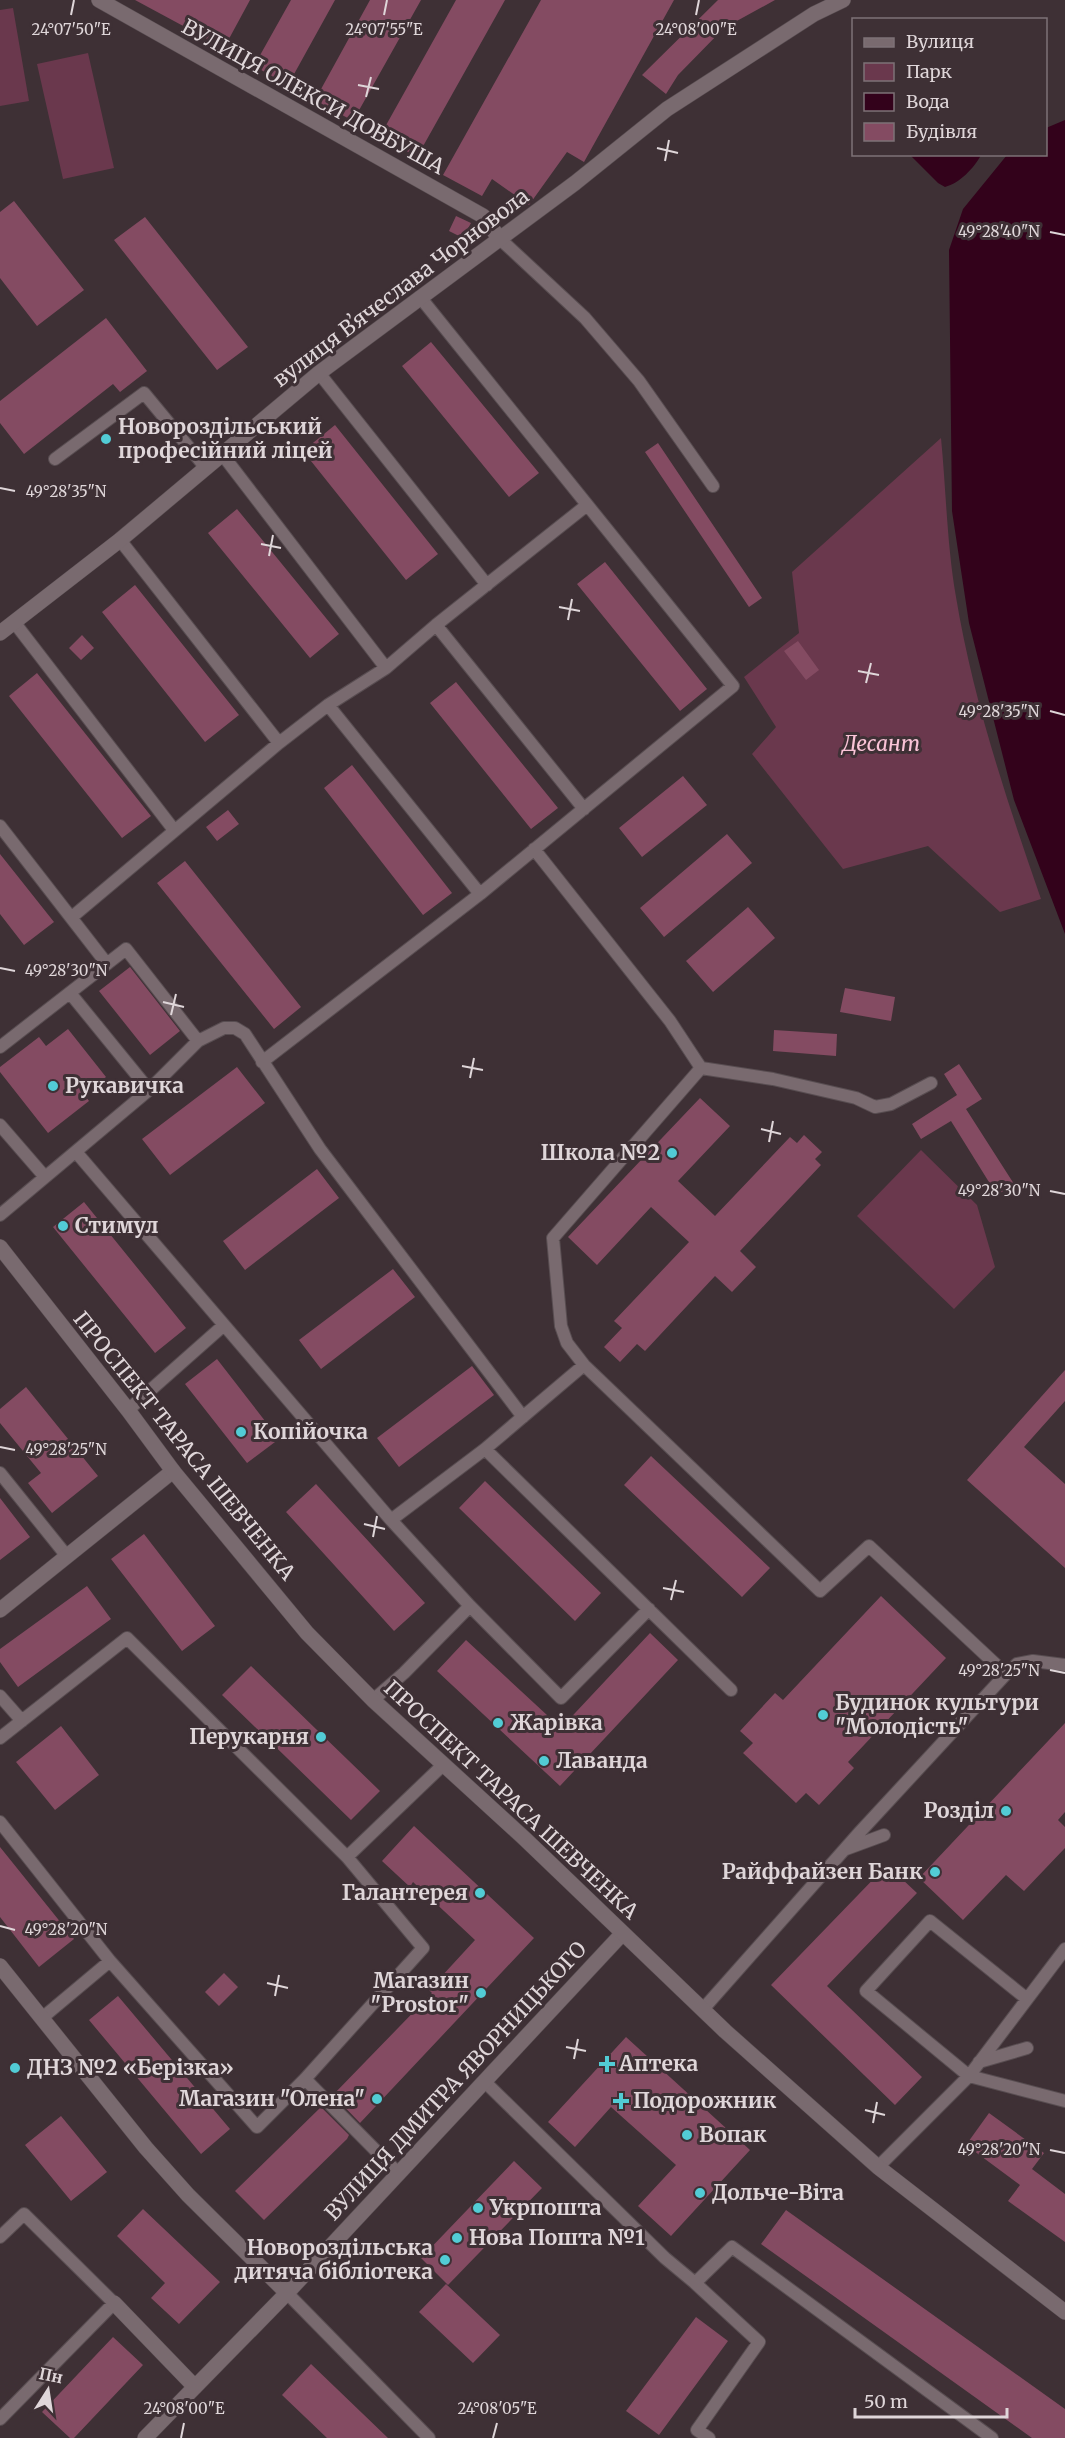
<svg xmlns="http://www.w3.org/2000/svg" width="1065" height="2438" font-family="Merriweather,serif">
<style>
.green{fill:#6a384d}
.water{fill:#33021b}
.building{fill:#844b62}
.lines{fill:none;stroke-linecap:round;stroke-linejoin:round}
.lane-casing{stroke:#584d51;stroke-width:14}
.street-casing{stroke:#584d51;stroke-width:16}
.secondary-casing{stroke:#584d51;stroke-width:16}
.lane{stroke:#796a6f;stroke-width:12}
.street{stroke:#796a6f;stroke-width:15}
.secondary{stroke:#796a6f;stroke-width:15}
.ticks{fill:none;stroke:#dfd6d9;stroke-width:2}
.poi-dot{fill:#52ccd5;stroke:#3e3035;stroke-width:2}
.labels{text-anchor:middle;stroke-width:6;stroke-linejoin:round;paint-order:stroke}
.street-label{font-size:21px;fill:#dfd6d9;stroke:#3e3035}
.poi-label{font-size:21px;font-weight:bold;fill:#dfd6d9;stroke:#3e3035;text-anchor:start}
.park-label{font-size:21px;font-style:italic;fill:#fac3d7;stroke:#3e3035}
.ticks-label{font-size:15px;text-anchor:middle;fill:#dfd6d9;stroke:#3e3035;stroke-width:6;stroke-linejoin:round;paint-order:stroke}
</style>
<rect width="100%" height="100%" fill="#3e3035"/>
<path class="green" d="M13 8 29 101 0 106V10Z
M88 53 114 168 63 179 37 64Z
M941 438C946 489 947 546 956 597 973 700 1007 801 1041 899L1000 912 928 846 843 869 752 754 776 727 744 677 799 633 792 572Z
M921 1150 977 1205 995 1267 954 1309 857 1216Z"/>
<path class="water" d="M1065 120V934L1014 800 969 623 952 511 949 250 963 209 1007 155 1046 154V128Z
M910 155H981C974 168 960 183 945 187L938 183Z"/>
<path class="building" d="M135 0H250L224 48Z
M291 0H335L288 85 254 66Z
M370 0H421L353 121 315 100Z
M456 0H505L417 157 380 136Z
M541 0H674L584 162 567 152 529 205 492 179 482 196 443 175Z
M718 0H775L724 28 678 75 666 94 642 75Z
M14 201 84 290 37 326 0 278V212Z
M456 216 471 223 463 238 449 231Z
M145 217 248 347 217 370 114 240Z
M106 318 147 371 120 392 113 384 24 454 0 423V401Z
M431 342 539 473 509 497 402 366Z
M335 425 438 554 406 580 303 451Z
M658 443 762 598 749 607 645 452Z
M237 509 339 634 310 658 208 533Z
M605 562 707 689 680 711 577 584Z
M135 585 239 715 205 742 102 612Z
M82 635 94 648 81 660 69 648Z
M798 641 819 670 806 680 784 651Z
M37 673 151 816 122 838 9 696Z
M456 682 558 808 531 829 430 703Z
M352 765 452 893 423 915 324 788Z
M683 776 707 805 642 857 619 828Z
M228 810 239 824 217 841 206 827Z
M727 834 752 863 664 937 640 908Z
M0 854 54 922 24 945 0 914Z
M185 861 301 1007 274 1029 157 883Z
M748 907 775 938 713 992 686 961Z
M130 967 180 1031 150 1055 99 991Z
M845 988 895 997 891 1021 840 1012Z
M68 1029 106 1077 84 1094 89 1101 48 1133 0 1072V1067L39 1037 46 1046Z
M774 1030 837 1034 836 1056 773 1051Z
M959 1064 982 1099 966 1109 1014 1184 997 1195 951 1121 921 1139 912 1124 957 1095 944 1074Z
M237 1067 265 1103 170 1175 142 1139Z
M700 1098 730 1126 678 1181 715 1216 790 1137 797 1143 804 1135 822 1152 815 1159 821 1165 740 1251 756 1267 732 1292 715 1276 645 1351 637 1344 620 1362 604 1347 622 1328 614 1321 689 1242 651 1207 597 1265 568 1237Z
M317 1169 339 1198 245 1270 223 1241Z
M84 1202 186 1328 155 1353 53 1227Z
M393 1269 415 1297 321 1369 299 1340Z
M217 1359 279 1439 247 1463 185 1384Z
M472 1366 494 1395 399 1467 377 1438Z
M1065 1370V1401L1024 1447 1065 1484V1568L967 1480Z
M26 1387 98 1476 52 1513 28 1483 41 1473 0 1423V1409Z
M651 1456 770 1568 742 1597 624 1485Z
M485 1481 601 1593 575 1621 459 1508Z
M316 1484 425 1603 394 1631 286 1512Z
M0 1498 30 1537 0 1560Z
M144 1534 215 1626 182 1651 111 1559Z
M87 1586 111 1619 18 1687 0 1662V1649Z
M881 1596 946 1658 848 1762 854 1768 819 1805 806 1793 796 1803 743 1753 753 1743 740 1731 775 1693 783 1700Z
M650 1633 678 1660 560 1786 437 1671 466 1640 561 1728Z
M251 1666 380 1791 351 1820 222 1695Z
M1065 1723V1812L1058 1820 1065 1827V1848L1024 1891 1006 1875 963 1920 919 1878Z
M61 1726 99 1775 55 1810 16 1762Z
M414 1826 534 1938 360 2123 333 2095 432 1993 429 1990 475 1940 413 1882 410 1887 382 1861Z
M0 1847 74 1939 39 1967 0 1917Z
M887 1865 917 1893 827 1986 922 2077 895 2105 771 1985Z
M224 1973 238 1987 219 2006 205 1992Z
M118 1996 230 2129 201 2154 89 2020Z
M626 2037 750 2150 671 2236 638 2206 676 2165 611 2107 575 2147 548 2122Z
M321 2107 349 2135 347 2139 264 2220 235 2191Z
M989 2113 1044 2153 1032 2169 1065 2194V2242L1008 2201 1020 2185 966 2145Z
M61 2116 107 2172 71 2201 25 2145Z
M514 2161 542 2188 448 2285 421 2258Z
M143 2209 220 2282 179 2324 151 2298 165 2283 117 2236Z
M786 2210 1065 2409V2438H1032L761 2244Z
M446 2284 500 2335 473 2363 419 2312Z
M696 2317 728 2341 659 2435 626 2411Z
M113 2337 143 2365 74 2438H70L42 2412Z
M311 2364 388 2438H327L282 2395Z"/>
<g class="lines">
<g class="lane-casing">
<path id="lane" d="M499 238 585 318 639 381 713 486
M319 373 487 585
M222 454 386 668
M55 459 144 393 206 468
M120 540 279 743
M14 622 174 830
M436 625 584 809
M328 705 480 894
M0 826 107 964
M534 849 670 1021 701 1068 773 1079 856 1098 875 1107 891 1104 931 1083
M72 917 279 743 328 705 386 668 436 625 587 505
M70 993 149 1090
M0 1047 126 949 198 1041
M262 1062 480 894 733 686 420 297
M0 1125 45 1177
M76 1152 391 1520 470 1606 561 1698 649 1609
M0 1215 149 1090 198 1041 224 1028H235L245 1034 320 1149 523 1417
M584 1365 567 1343 561 1326 553 1238 701 1068
M128 1410 224 1325
M485 1449 731 1690
M0 1473 66 1555
M391 1520 485 1449 584 1365 820 1591 869 1546 1006 1674
M0 1696 22 1721
M373 1700 404 1673 470 1606
M0 1738 127 1638 347 1857 423 1948 305 2079 257 2127 110 1961 0 1822
M846 1849 884 1835
M347 1857 444 1764
M1027 1999 930 1921 866 1991 969 2076 1065 2101
M704 2008 859 1833 1006 1674 1017 1664 1033 1661 1065 1665
M42 2018 110 1961
M979 2062 1027 2048
M305 2079 398 2173
M485 2082 665 2258 695 2283 732 2247 992 2438
M878 2167 969 2076 1065 1949
M0 2237 24 2214 114 2303 0 2419
M695 2283 759 2342 697 2430 709 2438
M287 2293 429 2438"/>
</g>
<g class="street-casing">
<path id="street" d="M99 0 483 216 499 238
M0 633 120 540 319 373 575 183 667 109 814 14 843 0
M0 1610 173 1471
M0 1966 146 2148 188 2195 287 2293
M114 2303 195 2387
M145 2438 287 2293 622 1934"/>
</g>
<g class="secondary-casing">
<path id="secondary" d="M0 1247 128 1410 173 1471 307 1633 373 1700 525 1839 725 2031 878 2167 1065 2312"/>
</g>
<use href="#lane" class="lane"/>
<use href="#street" class="street"/>
<use href="#secondary" class="secondary"/>
</g>
<path class="ticks" d="M71 15 74 0M384 15 387 0M696 15 699 0M358 85 379 89M366 97 371 77M657 148 678 153M665 161 669 140M1050 232 1065 235M0 488 15 491M261 544 281 548M269 556 273 535M559 607 580 611M568 620 572 599M858 671 879 675M866 683 871 663M1050 711 1065 715M0 968 15 971M163 1002 184 1007M171 1015 176 994M462 1066 483 1070M470 1078 474 1058M761 1129 781 1134M769 1142 773 1121M1050 1191 1065 1194M0 1447 15 1450M364 1524 385 1529M373 1537 377 1516M663 1588 684 1592M671 1600 676 1580M1050 1670 1065 1673M0 1926 15 1930M267 1983 288 1988M275 1996 279 1975M566 2047 586 2051M574 2059 578 2039M865 2110 885 2115M873 2123 877 2102M1050 2150 1065 2153M181 2438 184 2423M493 2438 497 2423"/>
<g class="poi-dot">
<circle cx="106" cy="439" r="6"/>
<circle cx="53" cy="1086" r="6"/>
<circle cx="672" cy="1153" r="6"/>
<circle cx="63" cy="1226" r="6"/>
<circle cx="241" cy="1432" r="6"/>
<circle cx="823" cy="1715" r="6"/>
<circle cx="498" cy="1723" r="6"/>
<circle cx="321" cy="1737" r="6"/>
<circle cx="544" cy="1761" r="6"/>
<circle cx="1006" cy="1811" r="6"/>
<circle cx="935" cy="1872" r="6"/>
<circle cx="480" cy="1893" r="6"/>
<circle cx="481" cy="1993" r="6"/>
<path d="M604 2055h6v6h6v6h-6v6h-6v-6h-6v-6h6z"/>
<circle cx="15" cy="2068" r="6"/>
<circle cx="377" cy="2099" r="6"/>
<path d="M618 2092h6v6h6v6h-6v6h-6v-6h-6v-6h6z"/>
<circle cx="687" cy="2135" r="6"/>
<circle cx="700" cy="2193" r="6"/>
<circle cx="478" cy="2208" r="6"/>
<circle cx="457" cy="2238" r="6"/>
<circle cx="445" cy="2260" r="6"/>
</g>
<g class="labels">
<g class="street-label">
<text transform="translate(313 97) rotate(29)" y="7">ВУЛИЦЯ ОЛЕКСИ ДОВБУША</text>
<text transform="translate(401 288) rotate(-37)" y="7">вулиця Вʼячеслава Чорновола</text>
<text transform="translate(184 1446) rotate(51)" y="7">ПРОСПЕКТ ТАРАСА ШЕВЧЕНКА</text>
<text transform="translate(511 1800) rotate(43)" y="7">ПРОСПЕКТ ТАРАСА ШЕВЧЕНКА</text>
<text transform="translate(456 2081) rotate(-47)" y="7">ВУЛИЦЯ ДМИТРА ЯВОРНИЦЬКОГО</text>
</g>
<g class="poi-label">
<text x="118" y="434">Новороздільський<tspan x="118" dy="24">професійний ліцей</tspan></text>
<text x="65" y="1093">Рукавичка</text>
<text x="660" y="1160" text-anchor="end">Школа №2</text>
<text x="75" y="1233">Стимул</text>
<text x="253" y="1439">Копійочка</text>
<text x="835" y="1710">Будинок культури<tspan x="835" dy="24">"Молодість"</tspan></text>
<text x="510" y="1730">Жарівка</text>
<text x="309" y="1744" text-anchor="end">Перукарня</text>
<text x="556" y="1768">Лаванда</text>
<text x="994" y="1818" text-anchor="end">Розділ</text>
<text x="923" y="1879" text-anchor="end">Райффайзен Банк</text>
<text x="468" y="1900" text-anchor="end">Галантерея</text>
<text x="469" y="1988" text-anchor="end">Магазин<tspan x="469" dy="24">"Prostor"</tspan></text>
<text x="619" y="2071">Аптека</text>
<text x="27" y="2075">ДНЗ №2 «Берізка»</text>
<text x="365" y="2106" text-anchor="end">Магазин "Олена"</text>
<text x="633" y="2108">Подорожник</text>
<text x="699" y="2142">Вопак</text>
<text x="712" y="2200">Дольче-Віта</text>
<text x="490" y="2215">Укрпошта</text>
<text x="469" y="2245">Нова Пошта №1</text>
<text x="433" y="2255" text-anchor="end">Новороздільська<tspan x="433" dy="24">дитяча бібліотека</tspan></text>
</g>
<g class="park-label">
<text x="881" y="751">Десант</text>
</g>
</g>
<g class="ticks-label">
<text x="71" y="35">24°07'50"E</text>
<text x="384" y="35">24°07'55"E</text>
<text x="696" y="35">24°08'00"E</text>
<text x="999" y="237">49°28'40"N</text>
<text x="66" y="497">49°28'35"N</text>
<text x="999" y="717">49°28'35"N</text>
<text x="66" y="976">49°28'30"N</text>
<text x="999" y="1196">49°28'30"N</text>
<text x="66" y="1455">49°28'25"N</text>
<text x="999" y="1676">49°28'25"N</text>
<text x="66" y="1935">49°28'20"N</text>
<text x="999" y="2155">49°28'20"N</text>
<text x="184" y="2414">24°08'00"E</text>
<text x="497" y="2414">24°08'05"E</text>
</g>
<rect x="852" y="18" width="195" height="138" fill="#3e3035" stroke="#7e7277" stroke-width="1.5"/>
<rect x="864" y="38" width="30" height="9" fill="#796a6f" stroke="#7e7277" stroke-width="1.5"/>
<text x="906" y="48" font-size="18" fill="#dfd6d9">Вулиця</text>
<rect x="864" y="63" width="30" height="18" fill="#6a384d" stroke="#7e7277" stroke-width="1.5"/>
<text x="906" y="78" font-size="18" fill="#dfd6d9">Парк</text>
<rect x="864" y="93" width="30" height="18" fill="#33021b" stroke="#7e7277" stroke-width="1.5"/>
<text x="906" y="108" font-size="18" fill="#dfd6d9">Вода</text>
<rect x="864" y="123" width="30" height="18" fill="#844b62" stroke="#7e7277" stroke-width="1.5"/>
<text x="906" y="138" font-size="18" fill="#dfd6d9">Будівля</text>
<g transform="translate(48 2390) rotate(12)" stroke="#3e3035" stroke-width="4.5" paint-order="stroke">
<path d="M0-4.5L10 22L0 15L-10 22Z" fill="#dfd6d9"/>
<text y="-9" font-size="16" font-weight="bold" text-anchor="middle" fill="#dfd6d9">Пн</text>
</g>
<path d="M855 2408v9h152v-9" fill="none" stroke="#dfd6d9" stroke-width="3"/>
<text x="864" y="2408" font-size="18" fill="#dfd6d9" stroke="#3e3035" stroke-width="4.5" paint-order="stroke">50 m</text>
</svg>
